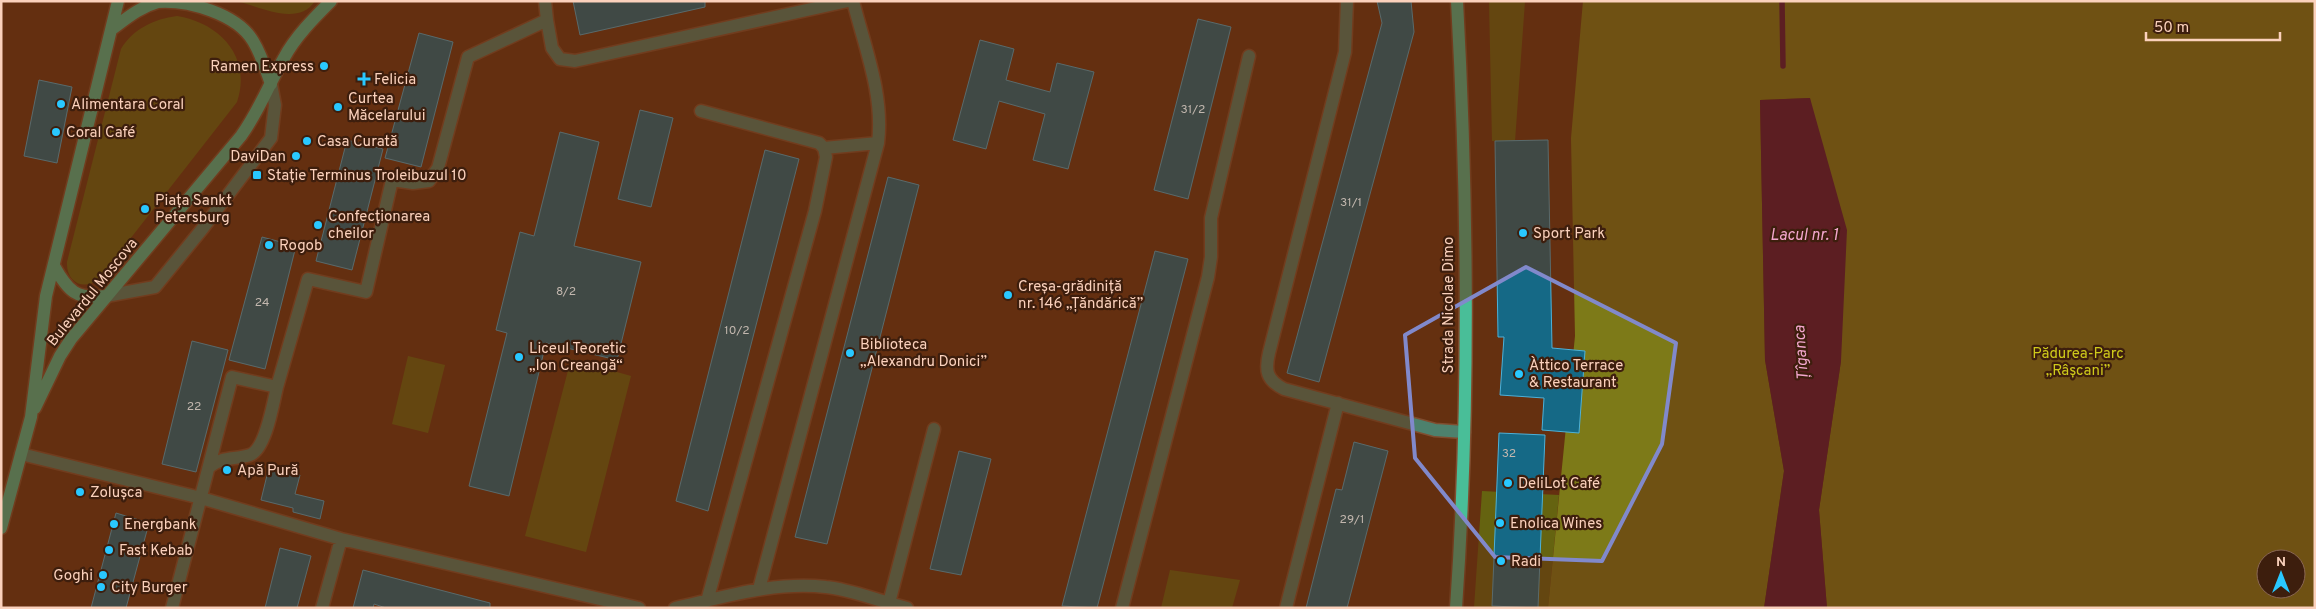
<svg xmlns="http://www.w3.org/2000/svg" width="2316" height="609" font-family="Overpass,sans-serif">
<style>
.green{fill:#656310}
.forest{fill:#7d7a18;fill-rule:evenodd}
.water{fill:#520a38}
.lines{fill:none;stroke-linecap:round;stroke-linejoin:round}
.stream{stroke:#520a38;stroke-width:5.5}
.building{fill:#156986;stroke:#4cb1d9}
.minor-casing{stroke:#804d2f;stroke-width:15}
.major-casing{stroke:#804d2f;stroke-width:15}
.minor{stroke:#4d816d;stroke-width:12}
.major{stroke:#49be98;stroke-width:12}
.marked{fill:none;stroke:#8189cb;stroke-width:4;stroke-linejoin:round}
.poi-dot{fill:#29c8ff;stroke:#3d1e0d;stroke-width:2}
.labels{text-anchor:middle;stroke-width:4.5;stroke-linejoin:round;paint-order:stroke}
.number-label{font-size:12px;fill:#c2b7ae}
.poi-label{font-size:15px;fill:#fbd1bc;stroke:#3d1e0d;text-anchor:start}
.street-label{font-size:15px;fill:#fbd1bc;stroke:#3d1e0d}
.park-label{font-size:15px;fill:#cfca1b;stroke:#3d1e0d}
.water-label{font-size:16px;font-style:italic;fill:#f3a6cd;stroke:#3d1e0d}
</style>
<rect width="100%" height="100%" fill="#653010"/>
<path class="green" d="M237 1H315C298 27 260 7 237 1Z
M1489 1H1525L1515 141H1492Z
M177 16C220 23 252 57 237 102L98 280C82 291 66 281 67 262L121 49C133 29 154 19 177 16Z
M408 356 445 365 428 433 392 424Z
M571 359 631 376 586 552 525 536Z
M1482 491 1559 495 1548 608H1474Z
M1170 570 1240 580 1232 608H1161Z"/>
<path class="forest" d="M1583 1H2315V608H1827L1819 510 1841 361 1810 98 1760 100 1765 360 1784 471 1764 608H1548L1575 336 1571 138ZM2266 559H2296V589H2266Z"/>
<path class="water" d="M1810 98 1847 230 1841 361 1819 510 1827 608H1764L1784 471 1765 360 1760 100Z"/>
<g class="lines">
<path class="stream" d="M1782 1 1783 66"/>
</g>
<path class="building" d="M573 1H705V7L580 35Z
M1377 1H1411L1414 32 1319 382 1287 373 1382 23Z
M1198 19 1231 27 1188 199 1154 190Z
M419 33 453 42 421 167 385 158Z
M980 40 1014 49 1006 80 1050 92 1057 63 1094 72 1068 169 1033 160 1045 114 999 101 986 149 953 140Z
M39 80 72 87 57 163 24 156Z
M640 110 673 118 651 207 618 199Z
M560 132 599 142 574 246 641 262 617 360 546 343 509 496 469 486 507 333 496 330 520 232 534 236Z
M347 140 383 149 352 270 316 261Z
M1548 140 1552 348 1585 351 1579 433 1542 430 1544 398 1500 395 1504 337H1498L1495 141Z
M765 150 799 159 708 511 676 501Z
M888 177 919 185 827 544 795 537Z
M262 237 296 246 265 369 229 360Z
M1155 251 1188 259 1097 608 1062 606Z
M192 341 228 350 196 472 162 464Z
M1499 433 1545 435 1538 608 1492 606Z
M1354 442 1388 451 1347 608H1306L1336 489 1342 490Z
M959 451 991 459 961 575 930 569Z
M269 467 300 475 295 494 324 501 320 519 293 512V508L261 500Z
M116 513 149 523 126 608H91Z
M280 548 311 556 297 608H265Z
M363 570 490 603V608H386L374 604 373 608H353Z"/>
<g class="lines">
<g class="minor-casing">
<path id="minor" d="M1347 1 1345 52 1269 353C1265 370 1266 380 1284 389L1435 430 1464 432
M547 20 552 48 560 59 575 61 848 1
M701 111 819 143 824 148 826 157 815 211 707 601
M824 148 878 143C884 95 865 48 853 1
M106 296 155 287 203 228 271 138 275 105 271 84
M21 454 201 498 341 539 639 608
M209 467C223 456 234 460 250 455 266 449 273 403 277 387
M759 589 878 143
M889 603 907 608
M172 608 232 377 277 387 308 279 366 292 392 180 413 183 429 181 438 168 468 57 547 20 545 1
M322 608 341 539
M675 608C724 597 775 581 826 587 847 589 868 597 889 603L934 429
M1122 608 1208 277 1211 257V218L1249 56
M1286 608 1338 403"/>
</g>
<g class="major-casing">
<path id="major" d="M112 29C127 18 140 7 158 2 189 0 237 14 253 41 261 54 266 70 271 84
M54 266C68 291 76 300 106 296
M35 408 60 356 71 339 241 136C259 111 269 84 284 58 295 37 314 18 331 1
M1 528 31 417 46 296 118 1
M1456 608C1470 406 1468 203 1457 1"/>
</g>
<use href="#minor" class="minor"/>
<use href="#major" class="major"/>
</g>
<path d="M0 0H2316V609H0ZM1526 267 1676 343 1662 444 1602 561 1495 557 1415 458 1405 335Z" fill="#653010" fill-opacity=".55" fill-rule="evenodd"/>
<path class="marked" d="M1526 267 1676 343 1662 444 1602 561 1495 557 1415 458 1405 335Z"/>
<g class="poi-dot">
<circle cx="324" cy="66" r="5"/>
<path d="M361.5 71.5h5v5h5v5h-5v5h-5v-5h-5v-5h5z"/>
<circle cx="61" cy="104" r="5"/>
<circle cx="338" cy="107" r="5"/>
<circle cx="56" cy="132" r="5"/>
<circle cx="307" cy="141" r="5"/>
<circle cx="296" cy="156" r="5"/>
<rect x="252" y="170" width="10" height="10" rx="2.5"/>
<circle cx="145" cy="209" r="5"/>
<circle cx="318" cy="225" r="5"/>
<circle cx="1523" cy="233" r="5"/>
<circle cx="269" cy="245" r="5"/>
<circle cx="1008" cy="295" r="5"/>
<circle cx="850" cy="353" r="5"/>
<circle cx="519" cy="357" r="5"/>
<circle cx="1519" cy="374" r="5"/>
<circle cx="227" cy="470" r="5"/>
<circle cx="1508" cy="483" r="5"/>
<circle cx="80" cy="492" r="5"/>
<circle cx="1500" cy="523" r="5"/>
<circle cx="114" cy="524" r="5"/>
<circle cx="109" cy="550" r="5"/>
<circle cx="1501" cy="561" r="5"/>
<circle cx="103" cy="575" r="5"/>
<circle cx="101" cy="587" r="5"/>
</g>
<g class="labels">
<g class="number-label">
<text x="1193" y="113">31/2</text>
<text x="1351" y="206">31/1</text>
<text x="566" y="295">8/2</text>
<text x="262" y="306">24</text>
<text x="737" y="334">10/2</text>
<text x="194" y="410">22</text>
<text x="1509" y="457">32</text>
<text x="1352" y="523">29/1</text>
</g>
<g class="poi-label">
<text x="314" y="71" text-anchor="end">Ramen Express</text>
<text x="374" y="84">Felicia</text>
<text x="348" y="103">Curtea<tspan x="348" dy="17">Măcelarului</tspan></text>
<text x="71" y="109">Alimentara Coral</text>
<text x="66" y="137">Coral Café</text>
<text x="317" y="146">Casa Curată</text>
<text x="286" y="161" text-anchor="end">DaviDan</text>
<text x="267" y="180">Stație Terminus Troleibuzul 10</text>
<text x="155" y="205">Piața Sankt<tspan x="155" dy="17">Petersburg</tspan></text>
<text x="328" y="221">Confecționarea<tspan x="328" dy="17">cheilor</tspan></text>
<text x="1533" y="238">Sport Park</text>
<text x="279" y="250">Rogob</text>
<text x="1018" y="291">Creșa-grădiniță<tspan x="1018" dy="17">nr. 146 „Țăndărică”</tspan></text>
<text x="860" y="349">Biblioteca<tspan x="860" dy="17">„Alexandru Donici”</tspan></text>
<text x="529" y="353">Liceul Teoretic<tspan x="529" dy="17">„Ion Creangă“</tspan></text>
<text x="1529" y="370">Àttico Terrace<tspan x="1529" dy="17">&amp; Restaurant</tspan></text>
<text x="237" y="475">Apă Pură</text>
<text x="1518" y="488">DeliLot Café</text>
<text x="90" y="497">Zolușca</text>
<text x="1510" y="528">Enolica Wines</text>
<text x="124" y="529">Energbank</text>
<text x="119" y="555">Fast Kebab</text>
<text x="1511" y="566">Radi</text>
<text x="93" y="580" text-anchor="end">Goghi</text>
<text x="111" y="592">City Burger</text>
</g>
<g class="street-label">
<text transform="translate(92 292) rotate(-51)" y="5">Bulevardul Moscova</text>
<text transform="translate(1448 305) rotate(-90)" y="5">Strada Nicolae Dimo</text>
</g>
<g class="park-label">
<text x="2078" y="358">Pădurea-Parc<tspan x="2078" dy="17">„Râșcani”</tspan></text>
</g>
<g class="water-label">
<text x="1804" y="240">Lacul nr. 1</text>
<text transform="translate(1800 353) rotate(-94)" y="6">Țîganca</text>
</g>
</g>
<rect width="2316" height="609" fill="none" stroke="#fbd1bc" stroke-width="5"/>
<g transform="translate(2281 574)"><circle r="24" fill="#3d1e0d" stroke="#896653"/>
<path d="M0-4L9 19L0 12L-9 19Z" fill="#29c8ff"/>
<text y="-8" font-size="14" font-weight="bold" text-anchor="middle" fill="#fbd1bc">N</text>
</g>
<path d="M2146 32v8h134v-8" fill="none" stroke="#fbd1bc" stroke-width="2.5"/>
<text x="2154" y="32" font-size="15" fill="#fbd1bc" stroke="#3d1e0d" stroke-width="4" paint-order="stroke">50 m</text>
</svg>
